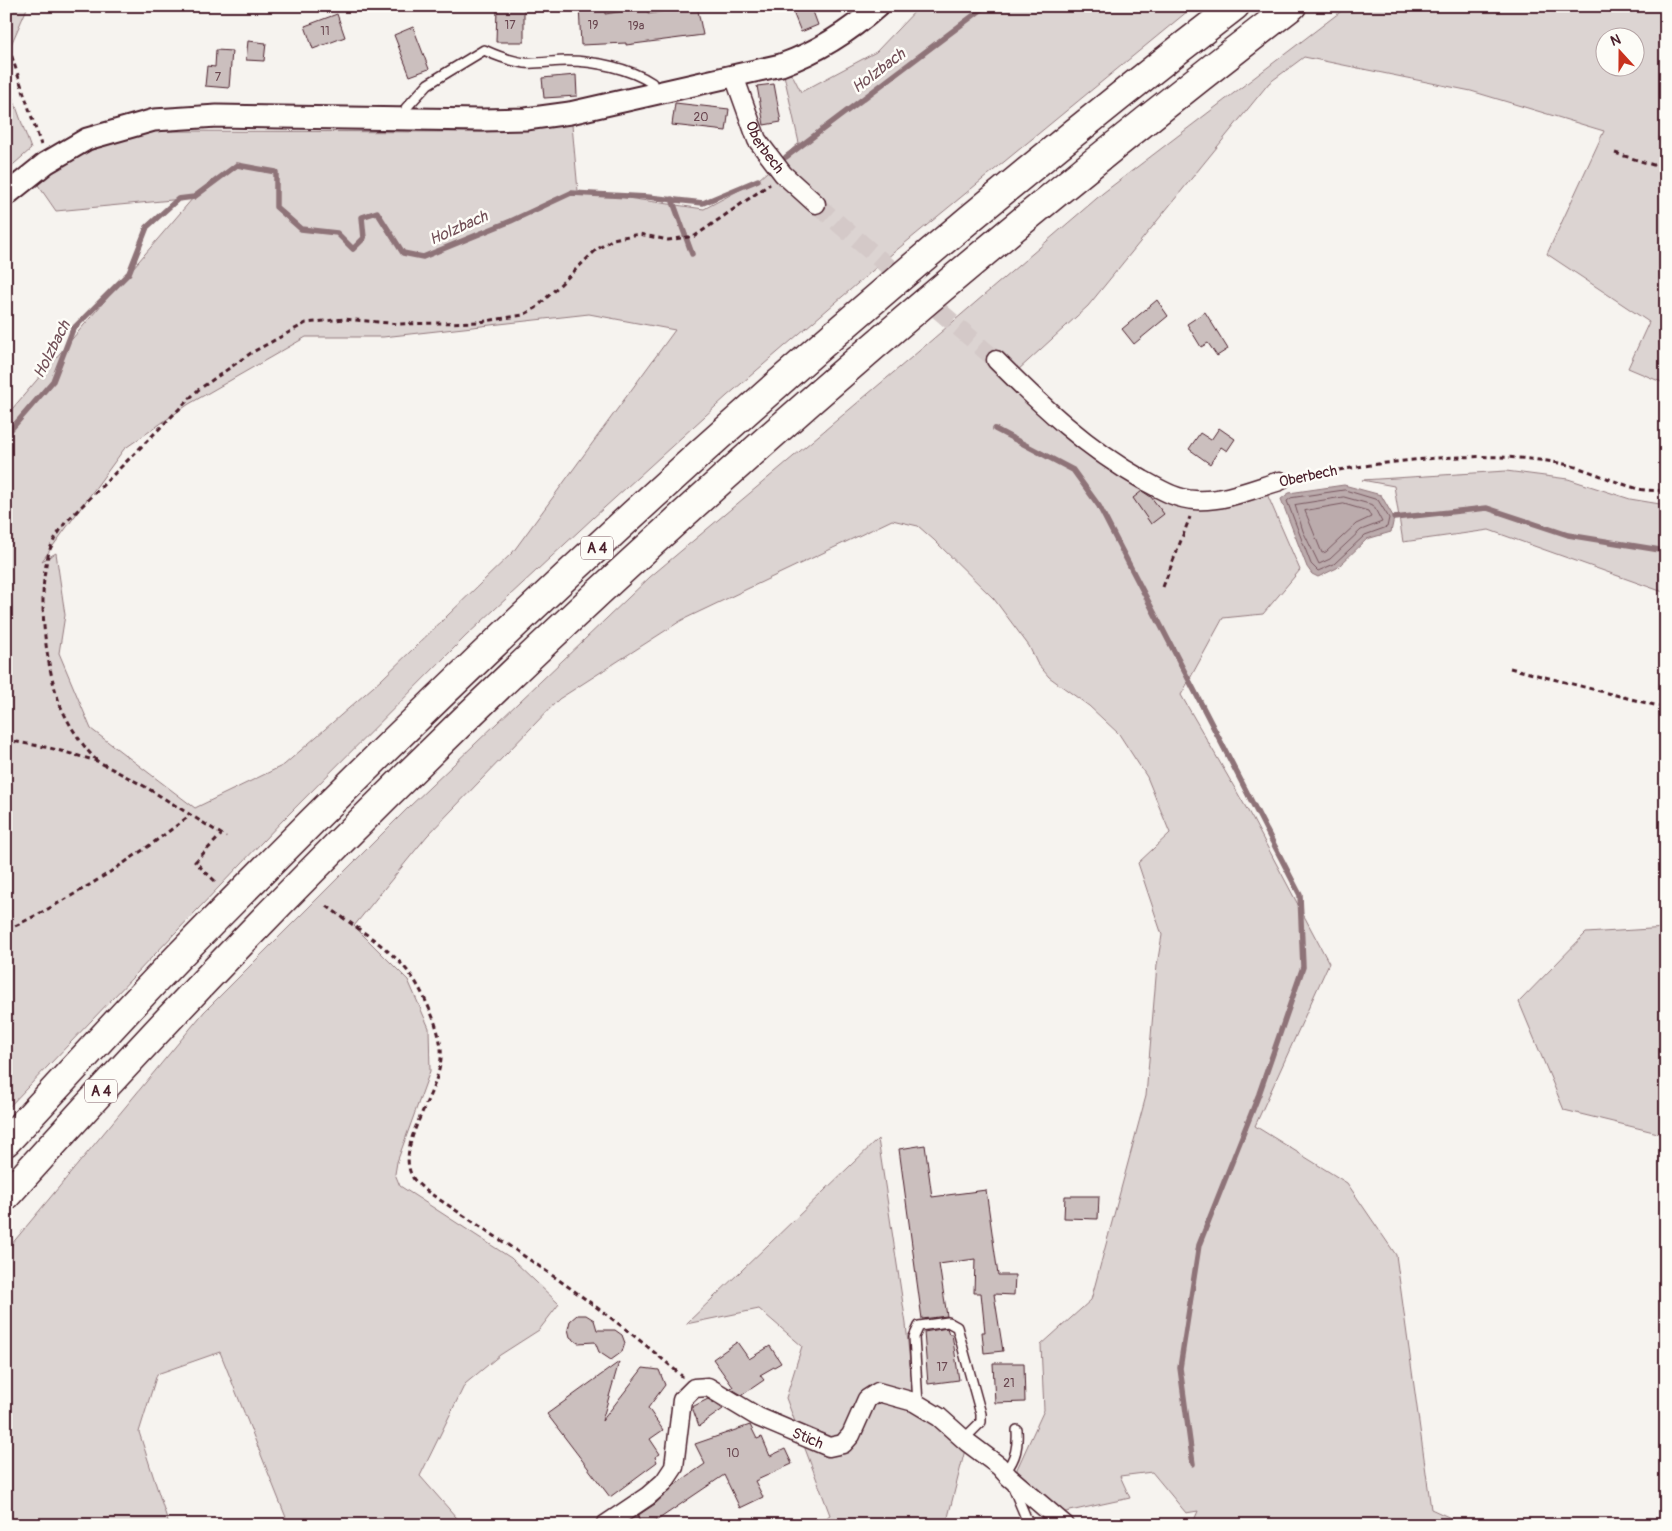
<svg xmlns="http://www.w3.org/2000/svg" width="1672" height="1531" font-family="Pangolin,sans-serif">
<style>
.green{fill:#dcd4d2;stroke:#937a7e;fill-rule:evenodd}
.water{fill:#bbabac;stroke:#8e7378}
.lines{fill:none;stroke-linecap:round;stroke-linejoin:round}
.shore{stroke:#77575f;stroke-width:1}
.stream{stroke:#8e7378;stroke-width:5.5}
.building{fill:#cbbfbe;stroke:#4a1f2b}
.minor-tunnel{stroke:#d4c9c8;stroke-width:18;stroke-dasharray:18 9;stroke-linecap:butt}
.service-casing{stroke:#4a1f2b;stroke-width:12}
.minor-casing{stroke:#4a1f2b;stroke-width:21}
.tertiary-casing{stroke:#4a1f2b;stroke-width:25}
.motorway-casing{stroke:#4a1f2b;stroke-width:31}
.path{stroke:#4a1f2b;stroke-width:3;stroke-dasharray:5 4;stroke-linecap:butt}
.service{stroke:#fdfcf7;stroke-width:9}
.minor{stroke:#fdfcf7;stroke-width:18}
.tertiary{stroke:#fdfcf7;stroke-width:21}
.motorway{stroke:#fdfcf7;stroke-width:28}
.labels{text-anchor:middle;stroke-width:5;stroke-linejoin:round;paint-order:stroke}
.number-label{font-size:12px;fill:#6a4750}
.shield{fill:#fdfcf7;stroke:#806168;stroke-width:1}
.shield-label{font-size:14px;font-weight:bold;fill:#4a1f2b}
.street-label{font-size:15px;fill:#4a1f2b;stroke:#fdfcf7}
.water-label{font-size:16px;font-style:italic;fill:#725058;stroke:#fdfcf7}
</style>
<rect width="100%" height="100%" fill="#f6f3ef"/>
<filter id="ink" filterUnits="userSpaceOnUse"><feTurbulence type="fractalNoise" baseFrequency=".02" numOctaves="2"/><feDisplacementMap in="SourceGraphic" scale="10" xChannelSelector="R" yChannelSelector="G"/><feConvolveMatrix kernelMatrix="1 2 1 2 8 2 1 2 1" color-interpolation-filters="sRGB"/></filter>
<g filter="url(#ink)">
<path class="green" d="M6 6H28L10 47 6 65Z
M920 6H1194L893 253 727 396 593 518 466 636 284 819 6 1110V416L193 198 56 211 36 182C75 156 104 142 149 131L483 132 572 125 578 191 704 209 758 180 799 143 784 75 788 73 793 76 801 92 876 52ZM589 314 675 330 513 552 381 680 284 765 195 808 91 729 59 653 65 615 56 553 42 561 124 449 189 404 306 337H383Z
M1348 6H1666V384L1628 368 1649 322 1547 254 1604 131 1471 91 1304 57 1269 83 1088 306 1005 382 1075 442 1208 507 1267 494 1300 570 1263 614 1223 618 1181 695 1252 818 1329 963 1255 1126 1347 1183 1396 1255 1431 1509 1466 1525H1192L1198 1511 1186 1513 1152 1472 1120 1476 1130 1498 1061 1513 1018 1479 1017 1469 1044 1410 1041 1345 1091 1300 1146 1096 1157 965 1162 935 1138 863 1170 833 1147 777 1119 734 1089 706 1049 677 1037 663 1029 646 994 599 934 540 918 526 892 520 682 620 559 699 427 836 354 926 408 980 429 1028 430 1071 397 1162 395 1174 400 1186 511 1258 559 1304 539 1330 500 1355 465 1384 420 1476 463 1525H289L220 1352 157 1374 139 1432 169 1525H6V1251L204 1012 409 807 650 577 912 357 1103 193ZM1604 38H1634V68H1604Z
M6 78 31 149 6 171Z
M1506 471 1568 479 1630 499 1666 505V593L1489 530 1403 542 1394 486 1362 480Z
M1666 928V1135L1564 1110 1519 1002 1586 933Z
M878 1139 906 1324 914 1402 967 1442 946 1525H816L830 1515 786 1398 802 1346 759 1309 686 1324Z"/>
<path class="water" d="M1344 485 1381 495 1394 518 1391 532 1367 539 1337 568 1318 577 1312 574 1307 567 1281 499 1289 493Z"/>
<g class="lines">
<path class="shore" d="M1345 490 1378 500 1389 518 1387 527 1365 535 1334 564 1318 571 1311 564 1287 501 1291 498Z
M1344 497 1373 505 1382 522 1361 530 1330 559 1319 564 1303 531 1295 505Z
M1344 504 1368 511 1371 517 1356 524 1326 552 1322 553 1305 511Z"/>
<path class="stream" d="M786 157 986 6
M672 199 692 254
M995 429 1073 470 1099 506 1300 895 1303 967 1259 1094 1199 1245 1180 1368 1193 1464
M6 435 53 381 73 329 129 273 147 227 178 199 194 197 237 165 276 172V207L301 229 337 233 353 249 364 238 362 217 377 212 403 253 423 257 511 221 571 193 648 197 703 203 758 180
M1394 518 1487 508 1568 535 1666 551"/>
</g>
<path class="building" d="M579 6H605V14L647 7 648 14 697 6 703 35 626 45V43L581 45Z
M807 6H811L818 25 801 32 793 12Z
M497 8H524V42H496Z
M337 14 345 37 313 49 305 26Z
M413 27 429 69 410 76 394 35Z
M248 41 266 43 264 61 246 60Z
M216 50 232 51 229 88 205 86 207 66 215 67Z
M576 75 577 96 544 98 542 78Z
M774 84 781 122 764 125 757 86Z
M675 103 729 109 726 131 672 125Z
M1157 300 1168 316 1134 344 1122 329Z
M1205 312 1228 349 1217 356 1208 343 1201 347 1187 324Z
M1219 428 1235 439 1227 451 1221 447 1210 464 1189 449 1200 433 1211 440Z
M1142 491 1151 497 1164 514 1151 524 1133 498Z
M925 1145 932 1197 986 1190 998 1275H1015L1014 1295 994 1294 1003 1351 984 1353 982 1332H985L981 1293H974L975 1259 939 1264 947 1316 922 1319 899 1149Z
M1065 1196H1099L1098 1219 1064 1218Z
M577 1315H586L594 1320 597 1330H615L622 1335 625 1343 622 1352 611 1360 599 1352 595 1342 578 1343 570 1337 568 1329 570 1321Z
M947 1328 949 1334H952L959 1380 928 1384 924 1332Z
M737 1342 749 1359 770 1346 781 1363 760 1375 764 1380 742 1395 730 1388 733 1387 713 1359Z
M619 1362 602 1421 643 1368 659 1370 665 1385 648 1408 663 1430 650 1439 660 1454 655 1457 657 1462 610 1497 547 1414Z
M993 1363H1024L1025 1402 995 1403Z
M708 1399 723 1409 699 1426 692 1407Z
M750 1425 757 1439 762 1437 770 1456 785 1449 792 1464 755 1481 763 1497 740 1508 724 1475 650 1525H642L637 1516 655 1504 676 1484 705 1464 695 1444Z"/>
<g class="lines">
<path class="minor-tunnel" d="M816 204 996 360"/>
<g class="service-casing">
<path id="service" d="M406 120V108L428 84 484 50C497 56 510 61 525 63 539 64 553 61 567 61 595 61 629 68 652 83L655 93
M918 1404 914 1337 919 1326 948 1322 957 1327 981 1414V1422L964 1439
M1005 1472C1016 1458 1018 1447 1017 1430
M1013 1487 1029 1525"/>
</g>
<g class="minor-casing">
<g id="minor">
<path id="s1" d="M734 76 757 140 783 174 816 204"/>
<path d="M996 360C1042 406 1086 448 1143 480 1160 489 1175 499 1195 500 1223 502 1253 489 1280 481"/>
<path id="s2" d="M605 1525 648 1496 664 1482 674 1467 682 1400 694 1388 708 1387 758 1417 829 1447 843 1444 851 1435 867 1399 878 1392 914 1402 939 1417 967 1442 999 1466 1009 1477 1065 1525"/>
</g>
</g>
<g class="tertiary-casing">
<path id="tertiary" d="M6 195 46 163 87 139 154 120 217 116 482 120 526 119 570 113 781 65C817 52 849 32 878 6"/>
</g>
<g class="motorway-casing">
<path id="motorway" d="M6 1142C64 1080 120 1017 178 957 509 617 859 295 1235 6
M6 1196C396 760 828 363 1292 6"/>
</g>
<path class="path" d="M6 39 41 145
M1615 153 1666 169
M1295 478C1376 462 1477 448 1559 463 1587 468 1612 482 1639 489 1648 491 1657 490 1666 491
M1163 587 1190 517
M1510 668 1666 708
M6 740 50 748 97 761 144 786 226 837
M97 761C82 745 70 727 61 707 45 667 34 582 53 542 56 536 61 529 65 523L198 390 251 353 306 323 344 319 400 324 480 322 523 315 536 308 596 250 613 239 639 234 668 240 695 236 770 184
M215 881 195 862 221 835
M327 906C358 930 398 951 418 986 428 1004 439 1028 441 1049 445 1089 394 1141 412 1176 414 1181 420 1185 425 1190 511 1247 606 1308 683 1377
M15 926C76 896 135 858 189 816"/>
<use href="#service" class="service"/>
<use href="#minor" class="minor"/>
<use href="#tertiary" class="tertiary"/>
<use href="#motorway" class="motorway"/>
</g>
</g>
<g class="labels">
<g class="number-label">
<text x="510" y="29">17</text>
<text x="593" y="29">19</text>
<text x="636" y="30">19a</text>
<text x="325" y="35">11</text>
<text x="218" y="81">7</text>
<text x="701" y="121">20</text>
<text x="942" y="1371">17</text>
<text x="1009" y="1387">21</text>
<text x="733" y="1457">10</text>
</g>
<g class="shield">
<rect x="581" y="536.5" width="32" height="23" rx="4"/>
<rect x="85" y="1079.5" width="32" height="23" rx="4"/>
</g>
<g class="shield-label">
<text x="597" y="553">A 4</text>
<text x="101" y="1096">A 4</text>
</g>
<g class="street-label">
<text dy="5" stroke="none"><textPath href="#s1" startOffset="78">Oberbech</textPath></text>
<text transform="translate(1308 476) rotate(-12)" y="5">Oberbech</text>
<text dy="5" stroke="none"><textPath href="#s2" startOffset="302">Stich</textPath></text>
</g>
<g class="water-label">
<text transform="translate(878 70) rotate(-37)" y="6">Holzbach</text>
<text transform="translate(458 227) rotate(-24)" y="6">Holzbach</text>
<text transform="translate(51 349) rotate(-63)" y="6">Holzbach</text>
</g>
</g>
<rect width="1672" height="1531" fill="none" stroke="#fdfcf7" stroke-width="25"/>
<rect x="12" y="12" width="1647" height="1506" fill="none" stroke="#4a1f2b" stroke-width="2" filter="url(#ink)"/>
<g transform="translate(1620 52) rotate(339)"><circle r="24" fill="#fdfcf7" stroke="#b5a4a5"/>
<path d="M0-4L9 19L0 12L-9 19Z" fill="#c8321e"/>
<text y="-8" font-size="14" font-weight="bold" text-anchor="middle" fill="#4a1f2b">N</text>
</g>
</svg>
